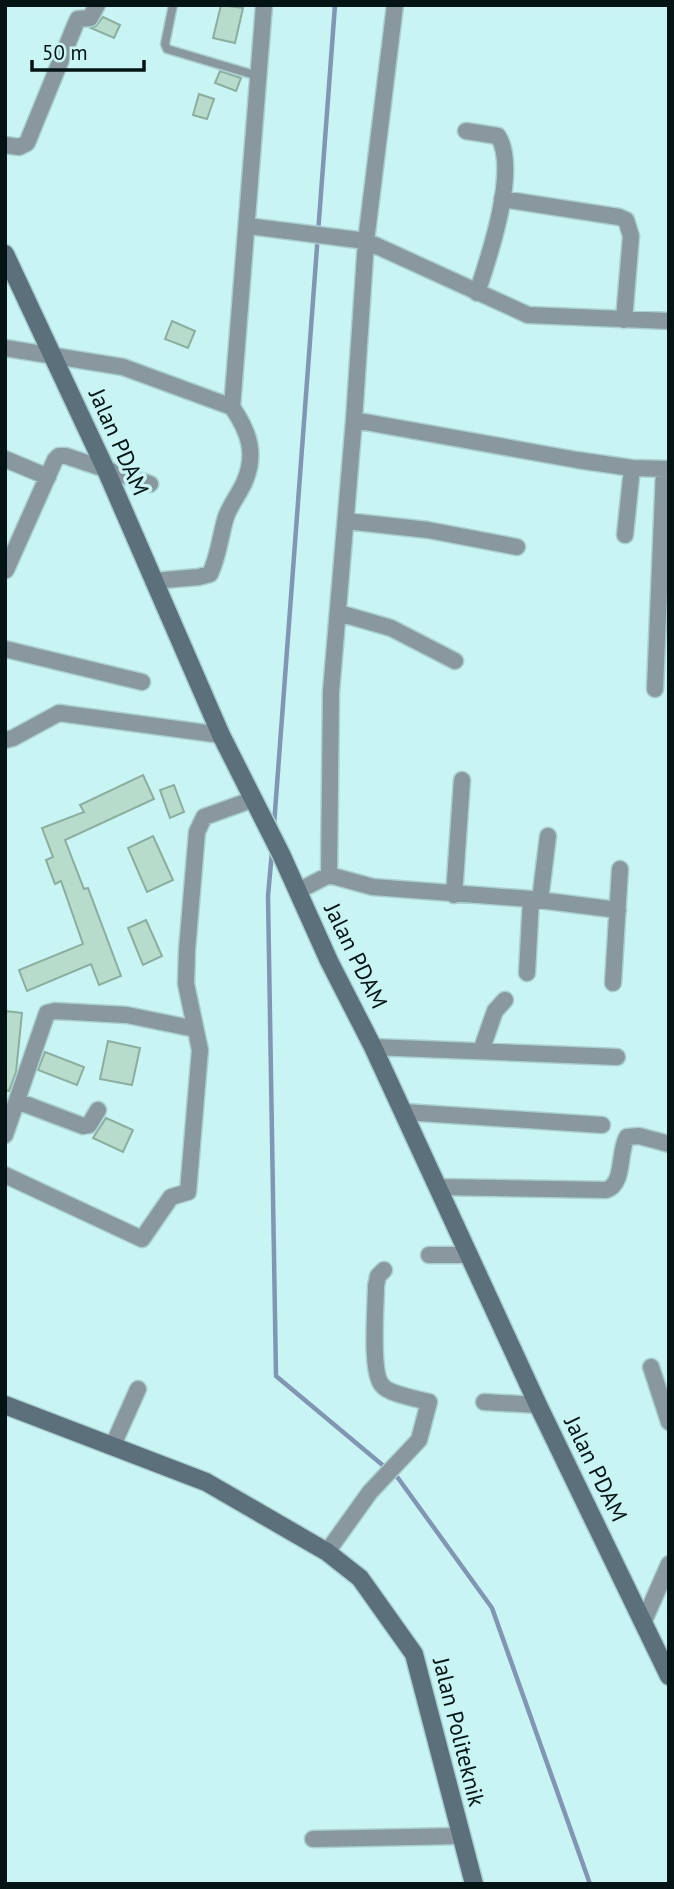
<svg xmlns="http://www.w3.org/2000/svg" width="674" height="1889" font-family="'PT Sans',sans-serif">
<style>
.lines{fill:none;stroke-linecap:round;stroke-linejoin:round}
.stream{stroke:#8096b3;stroke-width:4.5}
.building{fill:#b7dccb;stroke:#8bae9f;stroke-width:2}
.lane-casing{stroke:#a9d0d0;stroke-width:11}
.street-casing{stroke:#a9d0d0;stroke-width:19}
.secondary-casing{stroke:#a9d0d0;stroke-width:21}
.lane{stroke:#89989f;stroke-width:8}
.street{stroke:#89989f;stroke-width:16}
.secondary{stroke:#5b707b;stroke-width:18}
.labels{text-anchor:middle;stroke-width:7;stroke-linejoin:round;paint-order:stroke}
.street-label{font-size:23px;fill:#041313;stroke:#c8f4f4}
</style>
<rect width="100%" height="100%" fill="#c8f4f4"/>
<g class="lines">
<path class="stream" d="M274 825 335 5
M272 851 268 896 276 1376 398 1478 492 1608 590 1884"/>
</g>
<path class="building" d="M221 5 243 8 235 43 213 38Z
M103 17 120 25 114 38 91 28 96 26Z
M220 71 241 78 236 91 215 83Z
M199 94 214 99 207 119 193 115Z
M172 321 195 331 188 348 165 339Z
M143 775 154 799 65 840 84 889 88 888 121 976 99 985 91 964 27 991 19 970 83 944 61 881 55 884 46 860 53 857 42 828 84 812 80 805Z
M174 785 184 812 170 818 160 790Z
M153 836 173 880 147 892 128 848Z
M146 920 162 956 143 965 128 928Z
M5 1011 22 1013 16 1072 9 1091 5 1090Z
M108 1041 140 1048 132 1085 100 1079Z
M45 1052 84 1067 77 1085 38 1070Z
M106 1118 133 1130 123 1152 93 1138Z"/>
<g class="lines">
<g class="lane-casing">
<path id="lane" d="M173 5 165 44 167 49 258 76"/>
</g>
<g class="street-casing">
<path id="street" d="M466 131 498 136C519 169 489 257 477 293
M5 145 19 147 27 143 76 23 78 19 90 18 97 5
M502 199 619 217 626 220 631 236 624 320
M248 226 366 241 528 315 669 321
M5 348 123 367 232 407 264 5
M354 420 577 460 632 468 669 469
M5 459 48 477
M346 521 428 530 517 547
M625 535 632 468
M6 570 55 460 59 456H66L150 484
M153 581 199 577 210 574C219 555 220 536 226 517 230 505 239 494 244 483 257 454 249 432 232 407
M339 613 391 628 455 661
M5 649 142 682
M655 689 664 470
M5 740 13 738 59 713 221 735
M329 875 373 887 531 899 618 910
M298 891 329 875 331 692 354 420 366 241 395 5
M454 895 462 780
M540 900 548 836
M527 973 531 899
M613 983 620 869
M373 1047 617 1057
M481 1051 495 1011 505 1000
M17 1101 83 1126 89 1125 98 1110
M404 1112 602 1125
M5 1135 47 1013 55 1011 127 1015 195 1029
M5 1175 142 1239 171 1197 188 1192 200 1050 186 984 187 950 197 832 204 817 254 799
M438 1187 606 1190C625 1184 618 1152 627 1137L639 1136 669 1144
M429 1255H470
M651 1367 669 1422
M484 1402 538 1405
M113 1445 138 1389
M327 1552 370 1492 419 1440 429 1402C418 1399 388 1394 382 1385 370 1372 376 1306 376 1286L378 1276 384 1270
M643 1623 669 1564
M313 1839 460 1836"/>
</g>
<g class="secondary-casing">
<path id="secondary" d="M5 254 106 470 221 735 281 854 329 961 373 1047 538 1405 669 1676
M5 1405 206 1482 327 1552 360 1578 414 1654 474 1884"/>
</g>
<use href="#lane" class="lane"/>
<use href="#street" class="street"/>
<use href="#secondary" class="secondary"/>
</g>
<g class="labels">
<g class="street-label">
<text transform="translate(119 442) rotate(66)" y="8">Jalan PDAM</text>
<text transform="translate(356 956) rotate(64)" y="8">Jalan PDAM</text>
<text transform="translate(596 1469) rotate(64)" y="8">Jalan PDAM</text>
<text transform="translate(459 1732) rotate(76)" y="8">Jalan Politeknik</text>
</g>
</g>
<rect width="674" height="1889" fill="none" stroke="#041313" stroke-width="14"/>
<path d="M32 60v10h112v-10" fill="none" stroke="#041313" stroke-width="3.5"/>
<text x="42" y="60" font-size="21" fill="#041313" stroke="#c8f4f4" stroke-width="5" paint-order="stroke">50 m</text>
</svg>
